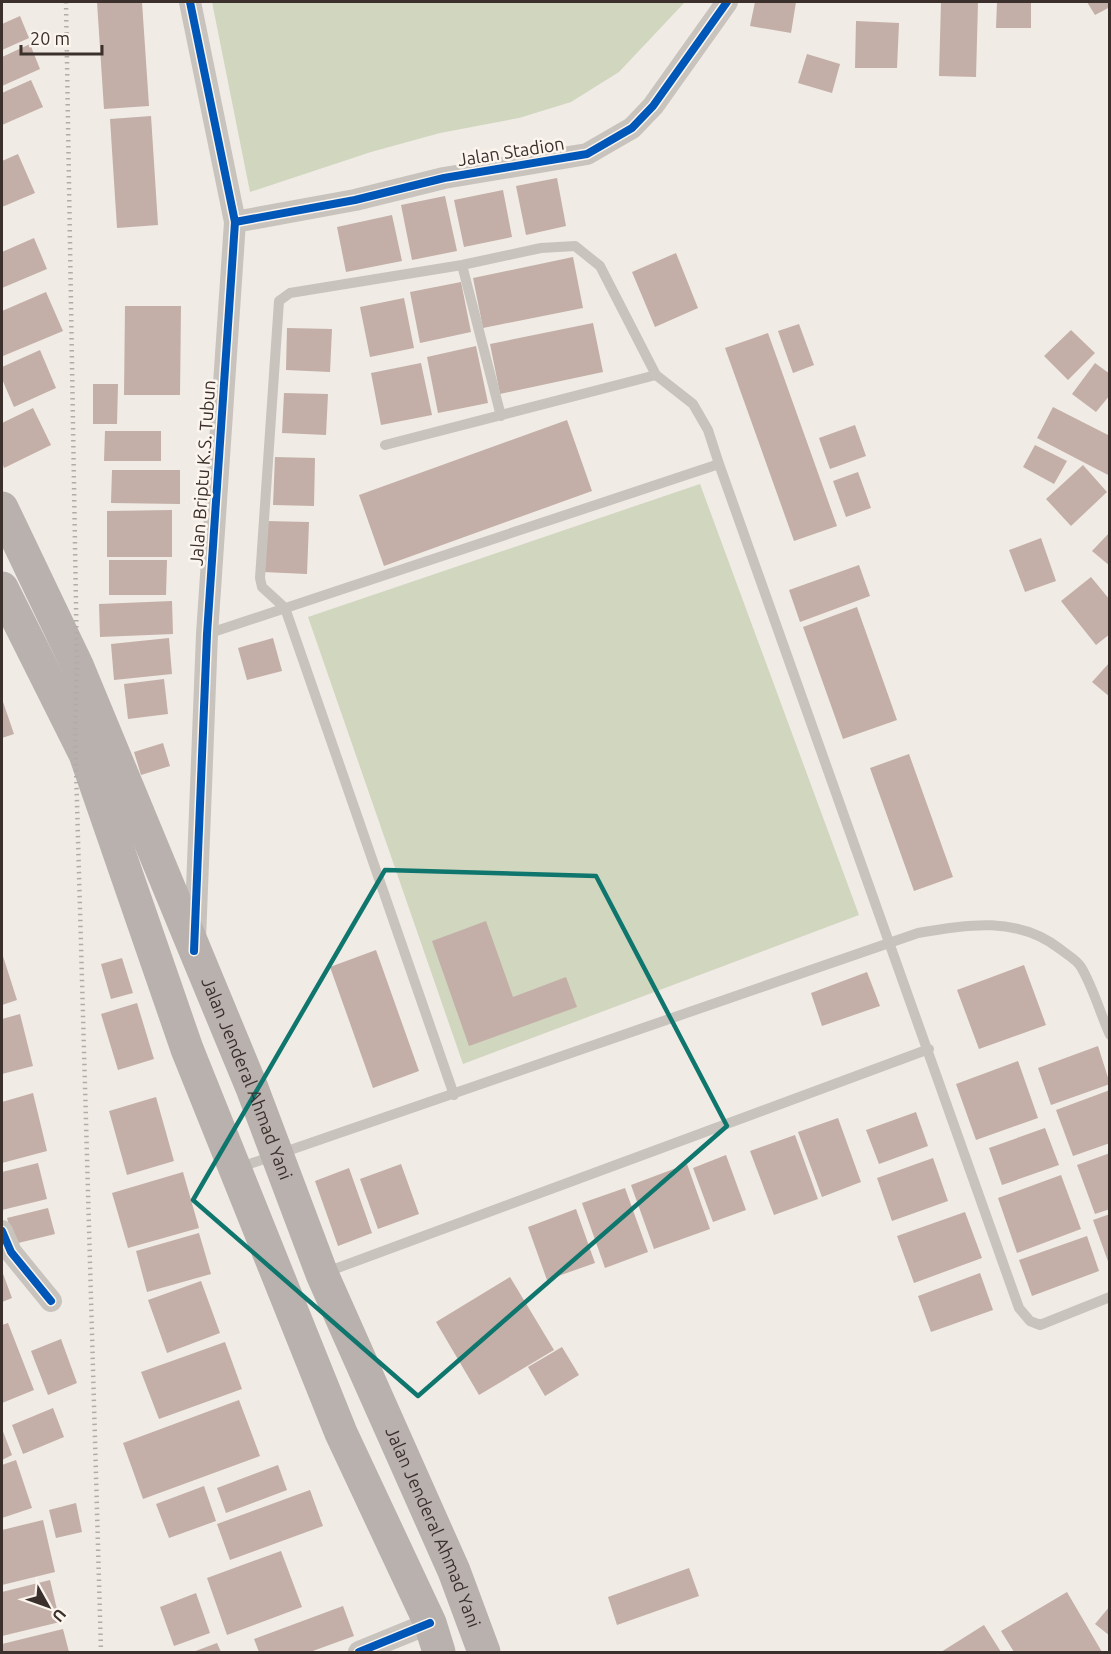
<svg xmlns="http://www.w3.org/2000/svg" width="1111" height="1654" font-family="Ubuntu,sans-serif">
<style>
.green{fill:#d1d6bf}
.building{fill:#c3afa7}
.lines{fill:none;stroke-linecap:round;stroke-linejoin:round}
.lane{stroke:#c9c3be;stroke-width:10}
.street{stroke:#c9c3be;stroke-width:22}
.primary{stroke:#b8b1ad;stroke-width:33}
.rail{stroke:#b1aca8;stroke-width:4.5;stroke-dasharray:1.5 4.5;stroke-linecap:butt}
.cycleway-casing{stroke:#fbf5ee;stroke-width:11}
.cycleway{stroke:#0057b8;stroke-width:8}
.marked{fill:none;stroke:#0f766e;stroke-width:4.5;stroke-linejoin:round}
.labels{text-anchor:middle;stroke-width:5;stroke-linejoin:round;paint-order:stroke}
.street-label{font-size:18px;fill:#3b302b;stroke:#fbf5ee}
</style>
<rect width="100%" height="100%" fill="#f0ebe5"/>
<path class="green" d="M212 2H685L619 72 571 102 519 118 440 133 371 152 250 192Z
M700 484 859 915 463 1064 308 617Z"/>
<path class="building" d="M97 2H142L149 106 104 109Z
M755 2H796L791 33 750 26Z
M941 2H978L976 77 939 76Z
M997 2H1031V28H996Z
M1087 2H1110V7L1095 15Z
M20 16 29 38 2 50V24Z
M856 21 899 23 897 68H855Z
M30 44 40 69 2 86V57Z
M807 54 840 64 832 93 798 83Z
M31 80 43 107 2 125V93Z
M151 116 158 225 117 228 110 119Z
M18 154 35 193 2 207V161Z
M557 178 566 226 526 235 516 186Z
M503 190 512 237 464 247 454 200Z
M445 196 457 251 412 260 401 205Z
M392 215 402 261 346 272 337 227Z
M34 238 47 269 2 288V252Z
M676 253 698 308 655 327 632 272Z
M573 257 583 308 483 328 473 278Z
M461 282 471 332 420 343 410 292Z
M46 292 63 331 3 356 2 311Z
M404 298 414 348 370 357 360 307Z
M125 306H181L180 395H124Z
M593 323 603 372 500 394 490 344Z
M799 324 814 365 793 373 778 331Z
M287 328 332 329 330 372 286 370Z
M1071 330 1095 353 1068 380 1044 356Z
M768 333 837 526 794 541 725 348Z
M476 346 488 403 438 413 427 357Z
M40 350 56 388 14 407 2 379V367Z
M421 363 432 415 381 425 371 373Z
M1095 363 1110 374V395L1096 412 1072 394Z
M93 384H118L117 424H93Z
M284 393 328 394 326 435 282 433Z
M1053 407 1110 436V476L1037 438Z
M33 408 51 445 4 468 2 462V423Z
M567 420 592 491 384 566 359 495Z
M855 425 866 456 830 469 819 438Z
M105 431H161V461H104Z
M1035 445 1067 461 1054 484 1023 467Z
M275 457 315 458 314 506 273 505Z
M1083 465 1107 492 1071 526 1046 499Z
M112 470H180V504L111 503Z
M858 472 871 508 846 517 833 481Z
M172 510V557H107V511Z
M265 521 309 522 307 574 263 572Z
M1110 532V566L1092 551Z
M1041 538 1056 581 1025 592 1009 550Z
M109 560H167L166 595H109Z
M859 565 870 596 800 622 789 590Z
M1091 577 1110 600V634L1096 645 1061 601Z
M172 601 173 634 100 637 99 604Z
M857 607 897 720 843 739 803 627Z
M169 638 172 674 114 680 111 644Z
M273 638 282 671 247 680 238 648Z
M1110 662V697L1092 682Z
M164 679 168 714 128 719 124 684Z
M2 699 14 734 2 738Z
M163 743 170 766 141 775 134 752Z
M909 754 953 877 914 891 870 768Z
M486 921 513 997 566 977 577 1007 469 1046 432 941Z
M376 950 419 1071 373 1088 330 967Z
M2 953 17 1000 2 1005Z
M122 958 133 993 111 999 101 964Z
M1024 965 1046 1025 979 1049 957 990Z
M867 972 880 1006 822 1026 811 993Z
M137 1003 154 1059 118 1070 101 1014Z
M20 1014 33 1066 2 1074V1019Z
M1098 1046 1110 1084 1051 1105 1038 1068Z
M1018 1061 1038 1118 976 1140 956 1084Z
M1110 1090V1143L1073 1156 1056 1110Z
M33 1093 47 1151 2 1163V1102Z
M156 1097 174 1161 127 1175 109 1111Z
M916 1112 928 1146 879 1164 866 1130Z
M838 1118 861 1182 822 1197 798 1132Z
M1045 1128 1059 1165 1002 1185 989 1148Z
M795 1135 818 1199 774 1215 750 1151Z
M1110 1153V1209L1095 1214 1077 1165Z
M726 1155 746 1210 713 1222 693 1168Z
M933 1158 948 1201 892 1221 877 1178Z
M38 1163 47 1199 2 1210V1172Z
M401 1164 419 1214 378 1229 360 1179Z
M687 1164 710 1229 654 1249 631 1185Z
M349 1168 372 1233 338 1246 315 1181Z
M183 1172 199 1228 128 1248 112 1193Z
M1061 1175 1081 1229 1017 1253 998 1198Z
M625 1188 648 1252 605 1268 582 1203Z
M48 1208 55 1234 14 1244 7 1218Z
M576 1209 595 1263 547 1280 528 1227Z
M965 1212 982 1258 914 1283 897 1236Z
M1110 1214V1264H1109L1093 1220Z
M199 1233 211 1274 147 1292 136 1251Z
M1087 1236 1099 1271 1032 1296 1019 1260Z
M2 1271 12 1298 2 1302Z
M980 1273 993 1310 931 1332 918 1296Z
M510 1277 554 1350 479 1395 436 1322Z
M201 1281 220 1333 167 1353 148 1300Z
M8 1323 34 1390 2 1403V1325Z
M61 1339 77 1383 48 1395 31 1351Z
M225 1342 242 1389 159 1419 141 1372Z
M562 1347 579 1375 545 1396 528 1367Z
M239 1400 260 1456 143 1499 123 1443Z
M53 1408 64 1437 23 1454 12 1425Z
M2 1429 12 1455 2 1460Z
M16 1460 32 1508 2 1518V1465Z
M278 1465 287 1490 226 1513 217 1488Z
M204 1486 216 1521 169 1538 156 1504Z
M310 1490 323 1526 230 1560 217 1524Z
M76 1503 82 1532 56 1538 49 1510Z
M43 1520 55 1572 2 1585V1530Z
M281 1551 302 1607 227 1635 207 1578Z
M689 1568 699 1596 617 1625 608 1597Z
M50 1580 60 1622 2 1636V1592Z
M1067 1592 1102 1652H1014L1001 1631Z
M196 1593 210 1633 174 1646 160 1607Z
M343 1606 354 1636 310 1652H259L254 1639Z
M1110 1606V1636L1095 1624Z
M984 1625 1001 1652H941Z
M63 1629 69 1652H2V1644Z
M217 1643 221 1652H193Z"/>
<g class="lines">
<path class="lane" d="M462 265 501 416
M385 445 656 375
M207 634 719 464 1019 1308 1030 1321 1040 1325 1110 1297
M454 1095 285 608 262 587 260 578 279 301 290 293 462 265 541 248 575 246 600 266 656 375 693 404 708 430 719 464
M238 1168 918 933C967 924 1018 916 1060 949 1066 954 1077 960 1081 967 1093 987 1100 1013 1110 1035
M324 1273 929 1049"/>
<path class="street" d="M190 2 235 222 207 634 195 939
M235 222 355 200 444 178 587 154 632 128 653 106 727 2
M2 1231 11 1252 51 1301
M359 1652 430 1623"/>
<g class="primary">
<path id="s1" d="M2 508 77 665 252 1088 322 1274 454 1571 484 1652"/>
<path d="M2 588 85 754 187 1049 341 1433 430 1623 439 1652"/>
</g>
<path class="rail" d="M66 2 77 665 75 732 101 1652"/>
<g class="cycleway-casing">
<path id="cycleway" d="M190 2 235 222 207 634 194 951
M235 222 355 200 444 178 587 154 632 128 653 106 727 2
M2 1231 11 1252 51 1301
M359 1652 430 1623"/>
</g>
<use href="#cycleway" class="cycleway"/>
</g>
<path class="marked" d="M385 870 596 876 727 1126 418 1396 193 1200Z"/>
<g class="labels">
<g class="street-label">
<text transform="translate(511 152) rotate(-9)" y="6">Jalan Stadion</text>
<text transform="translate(203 473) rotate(-86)" y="6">Jalan Briptu K.S. Tubun</text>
<text dy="6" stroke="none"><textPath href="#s1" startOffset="621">Jalan Jenderal Ahmad Yani</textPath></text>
<text dy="6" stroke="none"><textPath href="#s1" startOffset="1107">Jalan Jenderal Ahmad Yani</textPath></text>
</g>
</g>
<rect width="1111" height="1654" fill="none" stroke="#3b302b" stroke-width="6"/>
<g transform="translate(48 1606) rotate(130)" stroke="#fbf5ee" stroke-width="4.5" paint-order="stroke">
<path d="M0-4.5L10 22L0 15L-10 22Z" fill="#3b302b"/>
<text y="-9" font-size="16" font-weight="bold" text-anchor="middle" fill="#3b302b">U</text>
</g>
<path d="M21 45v9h81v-9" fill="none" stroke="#3b302b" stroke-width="3"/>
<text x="30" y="45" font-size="18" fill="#3b302b" stroke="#fbf5ee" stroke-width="4.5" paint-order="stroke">20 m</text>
</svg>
